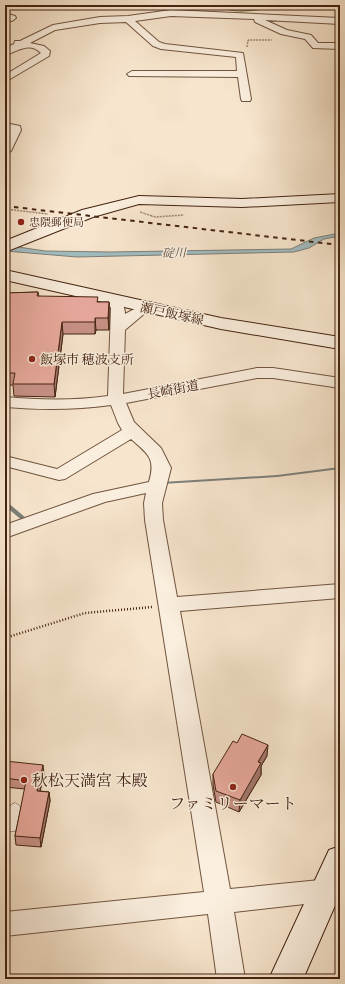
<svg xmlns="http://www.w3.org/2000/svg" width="345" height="984" font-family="'IM FELL French Canon','Noto Serif JP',serif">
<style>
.green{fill:#bdc498;stroke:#807454}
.water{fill:#a1bdc1;stroke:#7c7f7a}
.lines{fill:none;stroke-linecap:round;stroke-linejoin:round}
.stream{fill:#7c7f7a;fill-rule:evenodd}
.lane-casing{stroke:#71543f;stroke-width:1}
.street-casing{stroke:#71543f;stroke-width:2}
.secondary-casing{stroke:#442310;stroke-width:2}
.path-far1{stroke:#442310;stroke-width:1.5;stroke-dasharray:0.5 1;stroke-linecap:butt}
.path{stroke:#442310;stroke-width:2.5;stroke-dasharray:1 2;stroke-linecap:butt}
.lane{fill:#faeede;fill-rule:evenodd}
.street{fill:#faeede;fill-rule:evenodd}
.secondary{fill:#faeede;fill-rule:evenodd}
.rail{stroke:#442310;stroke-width:2;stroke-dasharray:4.5 4.5;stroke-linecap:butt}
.wall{fill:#c89288;stroke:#442310}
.shaded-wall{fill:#a3776f;stroke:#442310}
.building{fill:#e9aa9e;stroke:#442310}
.poi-dot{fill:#8f2418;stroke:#faeede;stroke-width:1.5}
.labels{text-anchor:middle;stroke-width:3;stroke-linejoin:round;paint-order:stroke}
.far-poi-label{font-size:11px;fill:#442310;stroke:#faeede;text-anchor:start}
.far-water-label{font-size:12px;font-style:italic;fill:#605145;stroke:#faeede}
.street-label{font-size:13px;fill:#442310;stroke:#faeede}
.poi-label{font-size:13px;fill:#442310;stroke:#faeede;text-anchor:start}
.near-poi-label{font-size:16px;fill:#442310;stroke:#faeede;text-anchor:start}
</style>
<rect width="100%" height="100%" fill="#f7e5cd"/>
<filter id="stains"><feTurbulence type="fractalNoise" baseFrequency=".005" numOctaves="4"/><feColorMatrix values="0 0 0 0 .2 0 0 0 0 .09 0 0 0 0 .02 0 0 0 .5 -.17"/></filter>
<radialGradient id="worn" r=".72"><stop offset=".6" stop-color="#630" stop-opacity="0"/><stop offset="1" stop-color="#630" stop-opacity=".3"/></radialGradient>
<path class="green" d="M217 5H289C280 9 273 8 264 9 247 11 232 14 217 5Z"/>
<path class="water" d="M340 233V236L324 239 309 248 294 252 77 257 5 251V245L45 251 110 252 291 249 314 238Z"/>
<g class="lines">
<path class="stream" d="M340 467V469L277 477 162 484 160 483 162 482 277 475Z
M5 501 7 502 26 518H30L31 519C29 521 26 522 23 521L5 506Z"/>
<g class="lane-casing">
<path id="lane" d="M15 803 19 805C23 811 19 824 15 831L5 832C5 823 6 813 11 805Z"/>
</g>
<g class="street-casing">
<path id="street" d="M171 10 340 18V24L265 20 287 30 311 35 318 43H340V49L313 48 305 39 281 34 255 22 254 19 171 16 135 21 159 42 165 44 243 53 251 99 250 101H242L241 99 238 77 129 76 127 74 132 71H237L236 57 161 49 153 46 126 22 100 23 55 30 30 43 44 46 50 51 49 56 5 82V75L41 53C29 41 17 52 5 55V48L14 44 15 41H20L53 25 100 17 128 16Z
M5 13 15 16 16 18 12 21 5 19Z
M5 123 20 126 21 130 11 151 5 154V141L10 130 5 129Z
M113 296 118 297C122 303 125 307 125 314L144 304 149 305 151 308 125 330 123 394 257 368H273L340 378V388L273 378H257L126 403 134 422 161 448 171 468 162 503 163 520 177 597 340 584V598L180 611 230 889 340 878V900L234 912 245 979H217L208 914 5 936V912L204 892 145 520 144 503 146 493 105 502 5 538V525L93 494 149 482C156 458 148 454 131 439L65 479 59 480 5 466V456L57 469 122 430 118 423 111 405C76 410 41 410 5 407V397C39 400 73 401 108 396L111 308 106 300 108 297Z"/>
</g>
<g class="secondary-casing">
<path id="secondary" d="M340 194V202L242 207 139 204 93 217 5 252V241L82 210 139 196 242 199Z
M5 270 221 318 340 337V349L221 329 5 280Z
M340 846V894L303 979H269L329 850Z"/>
</g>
<path class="path-far1" d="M247 47 248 40H272
M5 209 48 214
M140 212 155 217 184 215"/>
<path class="path" d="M5 638 85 613 152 607"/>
<use href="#lane" class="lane"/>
<use href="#street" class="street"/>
<use href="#secondary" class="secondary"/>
<path class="rail" d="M5 206 340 245"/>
</g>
<path class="wall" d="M38 292 39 297 98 302H109V330H96L95 334H63L55 397 14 396 13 385H5V293Z
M267 756 261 766V775L239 812 216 802 213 785V774Z
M5 761 44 774 40 791 49 792 50 801 41 847 16 845 15 836 25 789 5 787Z"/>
<path class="shaded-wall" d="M109 302V330L108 318Z
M95 318 96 330 95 334Z
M62 322 63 334 55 397 54 384Z
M268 745 267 756 261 766V775L239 812 240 800 258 762Z
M43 765 44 774 38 800 37 791Z
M49 792 50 801 41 847 40 838Z"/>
<path class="building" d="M38 292 37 296 98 297 97 302H109L108 318H95V322H62L54 384H13L15 373H5V293Z
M242 734 268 745 258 762 261 763 240 800 216 791 213 774 233 741 237 743Z
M5 761 43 765 37 791 49 792 40 838 15 836 26 781 5 778Z"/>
<g class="poi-dot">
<circle cx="21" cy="222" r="4"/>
<circle cx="32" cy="359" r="4"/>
<circle cx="24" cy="780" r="4"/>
<circle cx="233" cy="787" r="4"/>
</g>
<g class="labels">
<g class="far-poi-label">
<text x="29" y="226">忠隈郵便局</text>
</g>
<g class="far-water-label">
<text transform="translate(174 253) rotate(-1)" y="4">碇川</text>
</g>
<g class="street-label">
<text transform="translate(172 313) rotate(12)" y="5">瀬戸飯塚線</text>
<text transform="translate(173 389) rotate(-11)" y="5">長崎街道</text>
</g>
<g class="poi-label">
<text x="40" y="364">飯塚市 穂波支所</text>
</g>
<g class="near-poi-label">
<text x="32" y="786">秋松天満宮 本殿</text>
<text x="233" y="809" text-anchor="middle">ファミリーマート</text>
</g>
</g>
<rect width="345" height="984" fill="none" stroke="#f7e5cd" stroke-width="20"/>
<rect x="6" y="6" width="333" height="972" fill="none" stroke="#442310" stroke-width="2"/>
<rect x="10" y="10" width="325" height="964" fill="none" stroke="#442310"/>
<rect width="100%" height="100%" filter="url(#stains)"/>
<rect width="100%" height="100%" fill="url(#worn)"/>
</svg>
